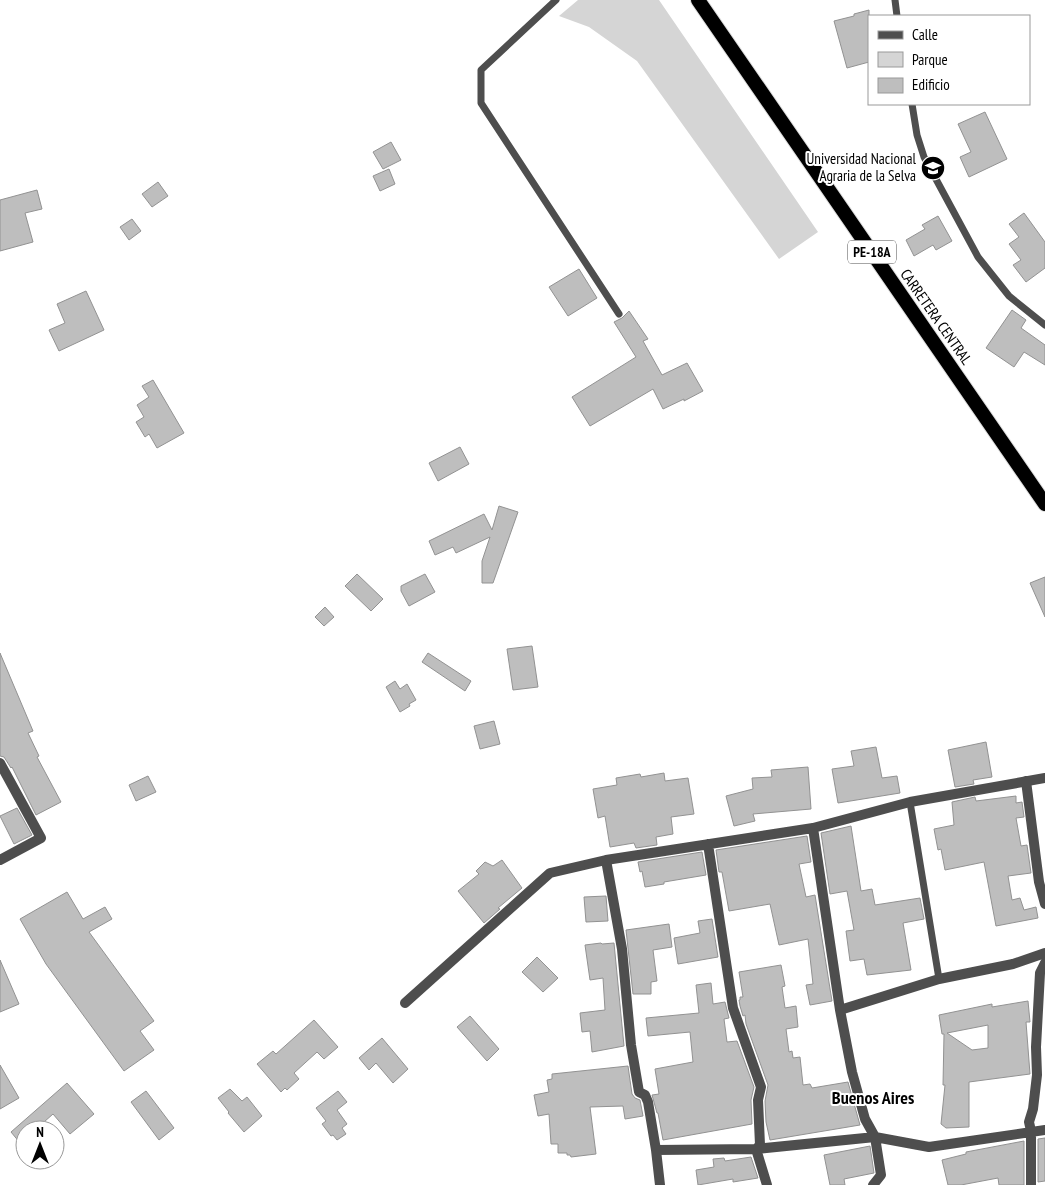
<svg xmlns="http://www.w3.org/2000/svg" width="1045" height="1185" font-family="'PT Sans Narrow',sans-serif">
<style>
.green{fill:#d5d5d5}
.building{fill:#bebebe;stroke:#929292;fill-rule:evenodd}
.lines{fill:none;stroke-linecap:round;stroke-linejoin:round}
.trunk-casing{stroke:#dbdbdb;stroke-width:16}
.service{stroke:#4e4e4e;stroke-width:7}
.minor{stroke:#4e4e4e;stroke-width:10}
.trunk{stroke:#000;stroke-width:14}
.labels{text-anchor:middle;stroke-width:4;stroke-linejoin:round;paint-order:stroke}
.shield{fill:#fff;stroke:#4c4c4c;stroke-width:1}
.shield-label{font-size:14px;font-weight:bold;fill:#000}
.poi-label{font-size:15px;fill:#000;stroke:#fff;text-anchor:end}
.street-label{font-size:15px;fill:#000;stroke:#fff}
.quarter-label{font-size:18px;font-weight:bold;fill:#000;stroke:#fff}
</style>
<rect width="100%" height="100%" fill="#fff"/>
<path class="green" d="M578 0H659L818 232 779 259 637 61 589 27 559 16Z"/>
<path class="building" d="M869 10V62L847 68 834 21 854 16V14Z
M985 112 1007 159 969 177 960 157 971 152 958 124Z
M391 142 401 160 383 169 373 152Z
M389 169 395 184 380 191 373 176Z
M158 182 168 196 152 207 142 194Z
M37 190 42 209 25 213 33 242 0 251V200Z
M1024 213 1045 242V268L1026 282 1013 265 1021 260 1009 244 1019 237 1009 224Z
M938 216 952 241 936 250 933 245 914 256 906 240 925 229 922 225Z
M132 219 141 231 129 240 120 227Z
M579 269 597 298 568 316 549 287Z
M86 291 104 330 59 351 49 330 65 323 57 304Z
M1012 310 1026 320 1021 328 1045 345V365L1024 352 1014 367 986 348Z
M629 311 648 339 643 341 662 375 687 363 703 391 684 401V399L663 409 653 389 590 426 572 397 636 357 614 322 622 318Z
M153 380 184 433 157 448 149 434 145 437 136 422 144 417 137 405 149 397 142 386Z
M460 447 469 464 438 481 429 463Z
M499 506 518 512 493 583H482V561L490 537 456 553 453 547 435 555 429 541 484 514 492 530Z
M357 574 383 599 371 611 345 586Z
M425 574 435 592 409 606 401 591V586Z
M1045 577V617L1030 583Z
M325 607 334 617 324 626 315 617Z
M532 646 538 687 513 690 507 649Z
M0 653 33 731 28 733 39 756 37 757 61 802 36 815 12 767 11 768 4 757 0 756Z
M428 653 471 681 465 691 422 662Z
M395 681 400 689 407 684 416 700 409 704 410 706 400 712 386 687Z
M494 721 500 744 480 749 474 726Z
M986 742 992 777 973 780 974 784 955 787 948 750Z
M876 747 882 778 897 776 900 793 838 803 832 769 854 766 851 751Z
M808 767 811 809 753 814 755 821 734 826 726 796 753 789 752 778 772 777 771 770Z
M664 773 665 781 688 778 694 814 671 817 673 834 656 837 657 845 636 848 634 843 610 847 605 816 598 818 593 789 617 785 616 778 640 774 641 777Z
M148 776 156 792 136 801 129 785Z
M1016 796V803L1022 802 1024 817 1016 818 1021 846 1027 845 1031 873 1008 876 1012 900 1020 898 1024 910 1036 907 1038 918 996 926 984 862 945 870 941 849 938 850 934 829 954 825 952 802 975 797 976 801Z
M17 808 32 835 14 844 0 816Z
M851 826 861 891 872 889 875 905 920 898 924 919 903 923 911 970 867 975 864 959 850 961 846 931 854 930 847 891 830 894 821 833Z
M807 836 811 862 799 864 806 897 815 895 832 1001 810 1005 806 985 813 984 808 939 779 945 770 904 729 911 722 872H719L716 850Z
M702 852 706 875 664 882V884L645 887 642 871 640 872 638 862Z
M502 860 522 888 498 908 500 909 484 923 458 891 479 874 476 871 485 862 493 866Z
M67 892 83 919 105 907 112 919 89 932 154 1021 140 1031 154 1050 124 1071 46 964 20 919Z
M606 896 608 921 586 922 584 897Z
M712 919 718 957 678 964 674 938 700 933 698 921Z
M669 924 672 947 653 950 657 981 651 982V994H633L626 930Z
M601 943 602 944 614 943 624 1046 592 1052 590 1031 582 1032 580 1013 605 1010 603 978 590 980 585 945Z
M537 957 558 978 543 992 522 972Z
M0 960 19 1004 0 1012Z
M781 965 785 986 782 987 785 1008 796 1006 798 1027 786 1029 789 1052 792 1051 793 1058 800 1057 803 1085 810 1084 812 1088 848 1082 860 1125 770 1140 766 1122 765 1101 768 1085 746 1024 745 1015 743 1016 740 1006 739 1000H740V997H743L739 972Z
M711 983 713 1004 725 1002 729 1018 724 1019 727 1042 737 1041 754 1087 751 1100 752 1124 663 1140 658 1113H657L652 1095 659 1094 655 1069 693 1062 690 1032 648 1036 646 1018 699 1013 696 985Z
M1028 1001 1030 1022H1026L1030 1074 969 1082V1127L946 1128 941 1124 945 1085H943L944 1034H942L939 1015 992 1004V1007ZM988 1025V1048L972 1050 947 1033Z
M470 1016 499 1049 487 1061 457 1027Z
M314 1020 338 1047 324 1059 317 1052 294 1073 299 1079 287 1090 285 1088 281 1092 257 1064 273 1051 276 1054Z
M382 1038 408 1069 393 1083 376 1063 369 1070 359 1058Z
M0 1065 19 1098 0 1109Z
M628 1066 632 1094 635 1098 640 1100 643 1116 625 1119 623 1106 590 1107 596 1154 571 1157 570 1155H567V1153H558V1144H551L549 1114 538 1116 534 1095 549 1092 547 1080 552 1079V1074Z
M67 1083 94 1114 70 1134 53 1114 35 1130H25V1149L11 1132Z
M230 1089 242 1101 247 1097 262 1116 244 1132 228 1113 229 1112 218 1098Z
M146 1091 174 1128 159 1140 131 1102Z
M338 1091 347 1102 337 1110 347 1124 342 1128 346 1134 337 1140 333 1135 331 1136 322 1124 326 1121 316 1108Z
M1045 1138V1181L1038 1182V1139Z
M1024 1141V1185H999L998 1178 961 1185H948L942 1160 966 1154V1152Z
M870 1146 874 1173 844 1179 845 1185H830L824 1155Z
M751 1157 758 1178 733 1182V1179L698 1185 696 1170 714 1167 713 1159 724 1158 725 1161Z"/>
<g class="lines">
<g class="trunk-casing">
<path id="trunk" d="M698 0 1045 504"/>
</g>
<path class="service" d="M556 0 481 70V103L619 314
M895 0 897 16
M912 104 917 135 924 157 978 257 1009 296 1045 325
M910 802 939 979"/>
<path class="minor" d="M0 763 41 838 0 860
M1026 781 1039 882 1045 904
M813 828 840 1010 852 1072 865 1119 875 1137 881 1175 873 1185
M708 844 733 1008 761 1087 758 1100 760 1145 756 1149 767 1185
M606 860 622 949 631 1045 639 1092 645 1095 648 1102 656 1150 660 1185
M405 1003 550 873 606 860 813 828 910 802 1045 778
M840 1010 939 979 1013 964 1045 953
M656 1150 756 1149 875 1137 929 1147 1045 1130
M1031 1185V1131L1029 1122 1033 1109 1037 1075 1036 1047 1040 973 1045 963"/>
<use href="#trunk" class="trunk"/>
</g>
<defs>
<g id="university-disc" transform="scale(1.25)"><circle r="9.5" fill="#000" stroke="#fff"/><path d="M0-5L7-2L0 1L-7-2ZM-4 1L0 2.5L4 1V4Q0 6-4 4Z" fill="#fff"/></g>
</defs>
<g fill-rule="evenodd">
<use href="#university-disc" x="933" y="168"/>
</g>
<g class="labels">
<rect class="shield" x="848" y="240.5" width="48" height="23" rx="4"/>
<g class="shield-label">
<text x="872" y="257">PE-18A</text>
</g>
<g class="poi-label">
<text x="916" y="164">Universidad Nacional<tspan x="916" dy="17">Agraria de la Selva</tspan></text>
</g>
<g class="street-label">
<text transform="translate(936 317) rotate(55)" y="5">CARRETERA CENTRAL</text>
</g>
<g class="quarter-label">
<text x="873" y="1104">Buenos Aires</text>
</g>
</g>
<rect x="868" y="15" width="162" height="90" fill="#ffffff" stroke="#999999"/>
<rect x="878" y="31" width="25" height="8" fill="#4e4e4e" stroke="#999999"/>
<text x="912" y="40" font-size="15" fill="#000000">Calle</text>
<rect x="878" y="52" width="25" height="15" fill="#d5d5d5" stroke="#999999"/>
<text x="912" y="65" font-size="15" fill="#000000">Parque</text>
<rect x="878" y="78" width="25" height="15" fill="#bebebe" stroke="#999999"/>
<text x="912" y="90" font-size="15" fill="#000000">Edificio</text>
<g transform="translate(40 1145)"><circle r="24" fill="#ffffff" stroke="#999999"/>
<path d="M0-4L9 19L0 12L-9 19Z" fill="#000000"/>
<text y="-8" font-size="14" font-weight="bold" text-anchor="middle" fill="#000000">N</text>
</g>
</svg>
